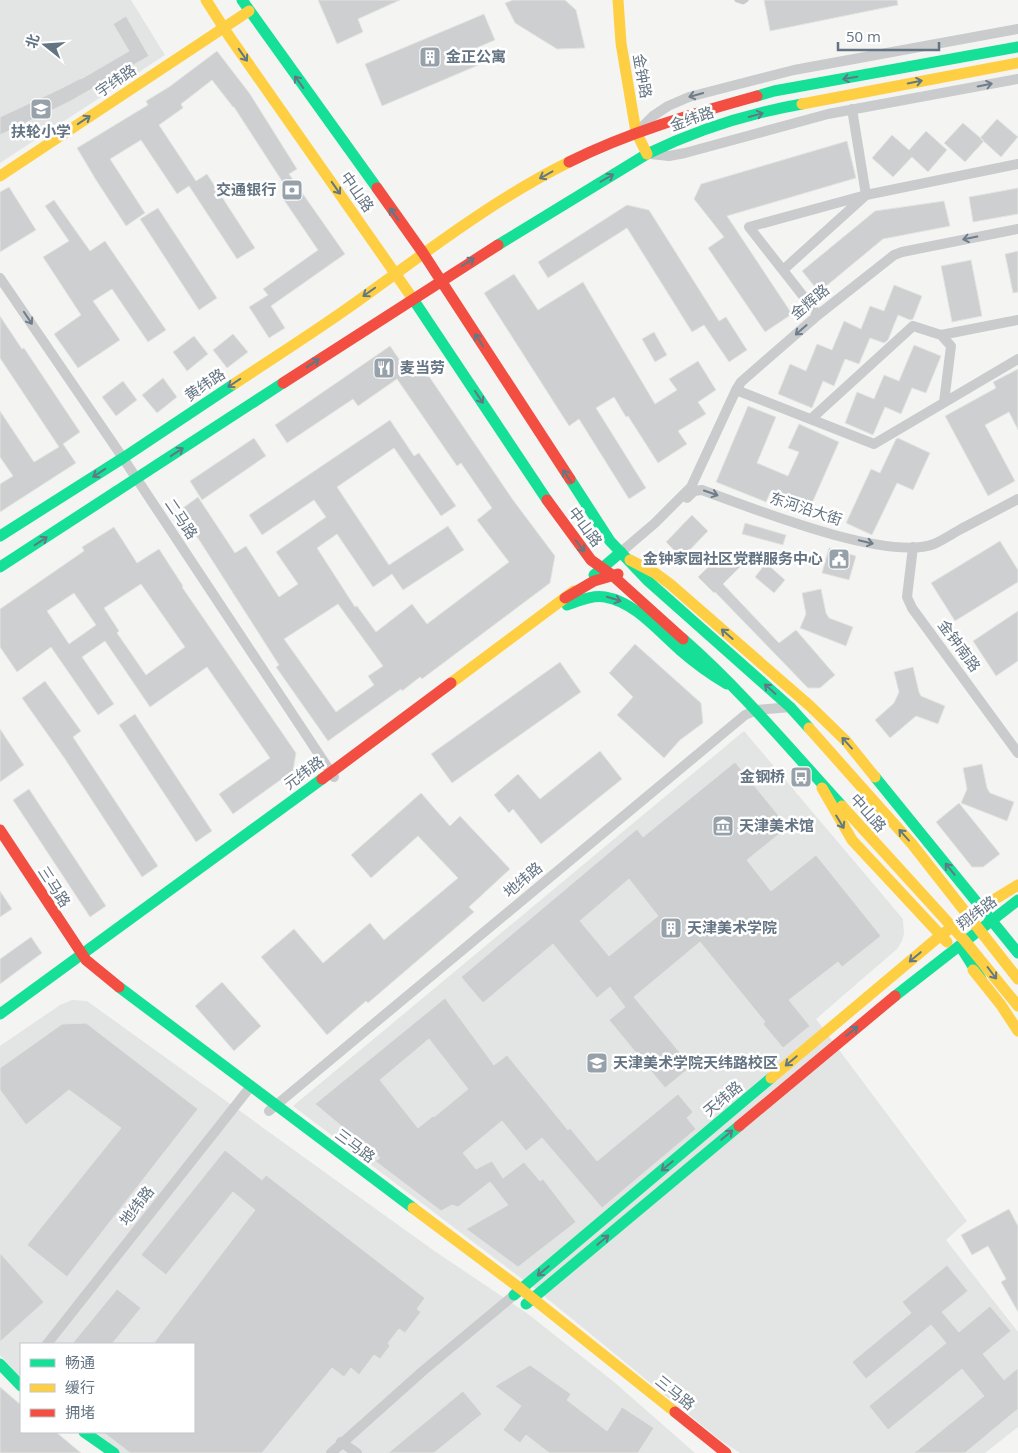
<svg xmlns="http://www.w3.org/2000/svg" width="1018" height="1453" font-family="'Open Sans','Noto Sans SC',sans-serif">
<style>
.built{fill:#e3e4e4}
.building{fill:#cecfd0;stroke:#e4e4e2;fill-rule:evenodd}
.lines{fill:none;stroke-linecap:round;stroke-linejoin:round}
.lane{stroke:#cacbcc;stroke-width:5}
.street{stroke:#cacbcc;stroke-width:10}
.fast{stroke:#16e098;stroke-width:11}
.slow{stroke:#ffcf43;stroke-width:11}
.jam{stroke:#f24e42;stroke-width:11}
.oneway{stroke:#607984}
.oneway2{stroke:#6e7d8a}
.labels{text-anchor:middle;stroke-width:5;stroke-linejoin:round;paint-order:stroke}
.poi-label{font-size:15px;font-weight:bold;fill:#647483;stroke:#fff;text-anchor:start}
.street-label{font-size:15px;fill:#647483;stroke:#fff}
</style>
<rect width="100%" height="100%" fill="#f4f4f3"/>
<path class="built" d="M0 0H131L165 55 0 163Z
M744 731 903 919 904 934 902 941 897 949 816 1019 967 1221 946 1240 1018 1332V1427L985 1453H740L720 1440 538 1291 293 1106Z
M72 1000 87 1001 433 1250 528 1314 614 1382 695 1453H113L87 1432H194V1344H21V1378L0 1355V1046L60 1005Z"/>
<path class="building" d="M318 0H400L358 19 363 32 337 44Z
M513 0H565L576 10 585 48 557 49 515 23 505 3Z
M764 0H897L898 5 770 31Z
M484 14 495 40 474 49 481 64 382 106 365 64Z
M126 16 149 56 69 102 0 135V117L62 88 81 78V79L129 51 113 24Z
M217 51 250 94 297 169 289 174 345 254 271 306 285 328 269 338 249 307 268 295 263 289 318 250 284 200 291 195 234 107H233L212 80 181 104 183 108 159 125 196 181 207 174 255 248 237 259 189 186 177 194 141 140 110 159 145 213 126 226 96 180 77 148 148 105 146 101 169 87Z
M997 119 1018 137 1001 157 980 138Z
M963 123 984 141 965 162 944 143Z
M926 131 947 150 928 172 912 157 893 177 872 158 892 135 909 150Z
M847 141 856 178 727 216 792 314 765 332 708 248 724 237 694 199 701 184Z
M9 187 36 230 0 252V192Z
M1018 188V214L973 222 969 197Z
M54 200 90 251 105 241 166 330 148 342 112 289 93 301 120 340 78 368 54 334 81 315 43 257 69 241 45 206Z
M944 201 950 226 883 239 819 292 802 271 875 211Z
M627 205 649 210 719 321 726 317 747 350 729 362 704 325 692 332 627 228 548 278 538 262Z
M158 208 217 298 199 310 140 219Z
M1018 251V292L1013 293 1005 254Z
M971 260 982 316 952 322 941 266Z
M514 274 538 310 583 282 655 404 677 390 669 379 698 361 716 390 698 402 706 414 678 431 687 444 658 463 628 416 626 417 614 397 596 408 646 488 629 499 579 419 569 426 484 293Z
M894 285 922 296 913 319 910 320 898 315 888 340 884 343 870 338 859 364 845 359 834 386 823 381 812 408 778 394 790 364 806 371 817 344 832 350 844 321 861 329 870 306 884 311Z
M0 316 22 349 24 348 80 432 63 444 76 463 0 512V484L13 476 0 457V411L34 462 59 447 0 358Z
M654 332 667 355 655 362 642 339Z
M233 334 248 352 227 368 213 350Z
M194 336 208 354 187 371 173 352Z
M914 345 941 356 926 393 912 388 901 414 885 407 873 435 845 423 857 392 874 399 884 375 899 381Z
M390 346 408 372 420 363 513 500 555 556 550 583 422 679 420 677 402 691 401 689 328 741 276 667 279 665 180 510 198 497 235 553 246 546 279 597 298 584 276 552 326 517 314 500 262 535 249 515 390 420 414 456 419 453 456 506 441 516 394 448 337 487 389 565 448 526 464 550 403 590 392 574 373 587 337 534 317 548 355 607 357 606 376 632 412 604 427 624 509 562 477 520 492 508 461 463 457 466 397 379 358 406 353 399 287 443 275 425ZM338 604 383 666 368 676 374 685 336 712 284 639Z
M1018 369V430L1009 412 985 425 1015 481 988 496 945 416 996 388 993 382Z
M163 378 177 397 157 413 142 395Z
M123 381 137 400 116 416 102 397Z
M748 406 776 417 757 463 788 476 799 452 788 448 799 424 839 442 809 510 770 493 766 502 716 482Z
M254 438 266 456 202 500 190 481Z
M898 438 930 453 913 490 897 483 872 535 846 523 871 469 880 473 896 439Z
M692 515 708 531 682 558 666 542Z
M745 523 786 535 783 545 742 534Z
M114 527 137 563 159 549 183 586 182 587 296 753 293 771 233 814 219 794 270 758 207 667 150 707 105 641 82 657 114 704 98 715 51 647 17 672 0 647V609L84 551 82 547ZM141 584 185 647 146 675 117 633 119 631 104 608ZM74 593 96 625 69 644 47 611Z
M1000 541 1018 570V582L955 621 931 583Z
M829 548 856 556 849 580 822 573Z
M724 551 740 567 723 584 779 643 796 630 835 675 820 688H808L715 592 714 593 698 577Z
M766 563 785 580 774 593 755 577Z
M821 589 826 613 829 618 853 627 846 646 800 628 806 614 802 593Z
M1018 611V661L996 676 973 641Z
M635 644 701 703 703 723 680 740 664 758 617 715 633 697 609 673Z
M560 662 581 692 452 783 431 754Z
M913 667 919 692 921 696 945 706 938 724 916 716 890 738 875 720 894 703 899 692 894 672Z
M45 681 81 731 73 737 158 866 142 877 65 759 22 698Z
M135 714 212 831 196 842 119 725Z
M0 729 24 765 0 782Z
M600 751 622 779 541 844 513 809 509 813 494 795 518 774 540 799Z
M735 762 788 827 747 860 771 891 816 855 881 936 842 967 838 962 789 1000 810 1026 783 1048 763 1024 765 1022 700 942 634 997 686 1060 681 1064 687 1070 665 1088 609 1020 625 1007 610 987 597 998 553 944 483 1003 461 977 637 829 643 837ZM629 879 658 916 609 956 580 921Z
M982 764 987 788 990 793 1014 802 1007 821 961 803 967 789 963 768Z
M29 789 106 906 90 917 13 800Z
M421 793 450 826 460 816 510 869 469 907 474 912 368 1003 366 1001 327 1035 261 957 294 929 323 963 370 923 384 940 458 878 418 836 371 878 351 855Z
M959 803 1000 854 983 867H972L936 822Z
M0 891 12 909 0 917Z
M31 937 42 953 0 984V959Z
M222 982 261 1026 234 1051 195 1006Z
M445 998 494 1065 507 1055 568 1130 570 1128 597 1161 678 1094 693 1112 687 1118 696 1129 602 1208 542 1138 526 1151 502 1121 463 1153 476 1169 492 1161 503 1178 524 1162 540 1181 543 1179 576 1222 518 1267 466 1229 508 1205 490 1182 458 1207 452 1205 441 1211 375 1161 380 1158 315 1104ZM429 1039 468 1089 434 1117 433 1116 418 1128 380 1080Z
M86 1023 198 1109 67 1277 27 1245 121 1128 69 1090 26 1125 0 1090V1068L62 1024Z
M225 1150 262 1180 266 1175 425 1298 417 1309 421 1312 405 1333 399 1329 388 1343 390 1346 380 1359 374 1355 359 1375 351 1368 344 1377 332 1368 262 1453H130L103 1432H194V1344H153L255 1210 233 1192 166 1275 141 1255Z
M1009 1209 1018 1226V1312L1001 1282 1006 1279 988 1246 972 1255 961 1235Z
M0 1253 44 1302 0 1342Z
M947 1265 968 1291 942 1312 959 1332 990 1306 1011 1331 983 1354 1004 1380 1018 1368V1409L965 1453H914L984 1396 962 1369 888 1430 869 1406 946 1343 931 1325 866 1379 852 1362 911 1313 902 1302Z
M117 1289 141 1308 112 1344H72Z
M530 1365 571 1394 567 1400 607 1431 622 1407 654 1428 638 1453H549L526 1435 520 1443 503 1430 521 1406 495 1386Z
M0 1387 21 1405V1432H56L81 1453H0Z
M463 1391 482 1414 434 1453H388Z"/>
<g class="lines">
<path class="lane" d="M737 0 743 2 746 0"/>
<path class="street" d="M641 128 653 116 668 106 689 97 716 90 794 70 1018 29
M650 154 669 156 685 153 828 114 1018 79
M783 270 866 195 852 109
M0 278 123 458 334 777
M818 315 749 227 866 195 1018 164
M941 335 951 346 944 402
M736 390 874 444 1018 359
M811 419 913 326 941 335 1018 320
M687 498 694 491 702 490C752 508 886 562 934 544 943 540 952 534 961 529 980 519 999 509 1018 499
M913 547 907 597 912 608 1018 753
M621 552 655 523 691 487 736 390 741 382 818 315 894 255 902 252 1018 229
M269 1111 745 715 757 710 791 707
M47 1344 251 1086
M341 1442 357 1453
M331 1453 424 1370 513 1296"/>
<path class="fast" d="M242 0 377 188
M757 96 774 91 1018 47
M498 245 647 154C694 131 750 113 802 104
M413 299 547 500
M570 479 610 541 648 581 790 707 809 728
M0 536 123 458 234 384
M0 567 283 383
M594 575 621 552
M567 605C579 601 592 595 605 597 635 602 658 631 680 650 695 663 710 674 727 684
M683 639C741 690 790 749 842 806
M875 777 1018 953
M962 949 981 979
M119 987 413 1208
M895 996 1018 900
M0 1014 322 779
M514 1295 771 1078
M526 1304 739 1126
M0 1364 21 1386
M84 1432 114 1453"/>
<path class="slow" d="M206 0 229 36 413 299
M618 0 621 43 636 132 647 154
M802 104 1018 63
M0 176 249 11
M234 384C272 359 311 334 348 308 420 257 489 202 569 162
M630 560 655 573 670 584 810 706 846 741 875 777
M451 683 574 591
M809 728 912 844 1018 979
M822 788 852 840 947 942
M842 806 965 941 1018 1006
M973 970 1001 1005 1018 1031
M771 1078 941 935 969 915 1018 885
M413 1208 521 1289 675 1412"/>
<path class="jam" d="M569 162C629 132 692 114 757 96
M377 188 423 253 570 479
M283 383 498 245
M547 500 591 560 612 575 683 639
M565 598 594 581 618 574
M322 779 451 683
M0 830 86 960 119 987
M739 1126 895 996
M675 1412 726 1453"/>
</g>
<defs><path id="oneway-shaft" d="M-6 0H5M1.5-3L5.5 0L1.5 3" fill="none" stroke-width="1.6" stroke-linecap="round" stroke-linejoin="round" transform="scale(1.25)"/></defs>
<g class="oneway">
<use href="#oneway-shaft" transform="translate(243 55) rotate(55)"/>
<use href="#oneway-shaft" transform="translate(850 78) rotate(170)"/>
<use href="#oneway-shaft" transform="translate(299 82) rotate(-126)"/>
<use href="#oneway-shaft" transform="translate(915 82) rotate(-11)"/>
<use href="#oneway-shaft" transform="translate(756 115) rotate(-15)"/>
<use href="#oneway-shaft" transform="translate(84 120) rotate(-34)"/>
<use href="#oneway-shaft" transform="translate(546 175) rotate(151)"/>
<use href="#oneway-shaft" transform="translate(607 178) rotate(-30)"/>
<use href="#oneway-shaft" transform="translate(336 188) rotate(55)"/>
<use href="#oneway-shaft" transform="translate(394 214) rotate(-126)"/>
<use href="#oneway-shaft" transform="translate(468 262) rotate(-33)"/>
<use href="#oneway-shaft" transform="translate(369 292) rotate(145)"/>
<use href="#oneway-shaft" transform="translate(479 340) rotate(-123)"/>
<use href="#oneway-shaft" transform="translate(313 363) rotate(-33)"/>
<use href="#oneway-shaft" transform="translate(234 383) rotate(146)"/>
<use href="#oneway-shaft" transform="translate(479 397) rotate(56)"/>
<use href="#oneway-shaft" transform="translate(177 452) rotate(-33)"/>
<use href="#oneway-shaft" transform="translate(99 473) rotate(147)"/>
<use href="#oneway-shaft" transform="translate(567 476) rotate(-123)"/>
<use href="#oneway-shaft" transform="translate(41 541) rotate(-33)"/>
<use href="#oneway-shaft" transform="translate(580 546) rotate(53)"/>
<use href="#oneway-shaft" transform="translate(614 599) rotate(17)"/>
<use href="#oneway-shaft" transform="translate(727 634) rotate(-139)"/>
<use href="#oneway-shaft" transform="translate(770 689) rotate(-138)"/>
<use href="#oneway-shaft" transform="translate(847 743) rotate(-132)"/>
<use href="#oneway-shaft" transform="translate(840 822) rotate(59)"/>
<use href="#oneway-shaft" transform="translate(904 835) rotate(-132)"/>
<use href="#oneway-shaft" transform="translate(950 869) rotate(-129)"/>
<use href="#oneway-shaft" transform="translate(915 957) rotate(140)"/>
<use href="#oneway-shaft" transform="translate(992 973) rotate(53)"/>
<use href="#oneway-shaft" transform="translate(852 1031) rotate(-39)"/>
<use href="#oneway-shaft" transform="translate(791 1061) rotate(140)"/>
<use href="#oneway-shaft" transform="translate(727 1135) rotate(-40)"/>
<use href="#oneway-shaft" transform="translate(667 1166) rotate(140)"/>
<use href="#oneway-shaft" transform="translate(603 1240) rotate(-40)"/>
<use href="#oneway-shaft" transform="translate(543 1271) rotate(140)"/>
</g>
<g class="oneway2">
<use href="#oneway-shaft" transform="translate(985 85) rotate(-11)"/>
<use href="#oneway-shaft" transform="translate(696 95) rotate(164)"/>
<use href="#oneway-shaft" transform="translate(970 238) rotate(169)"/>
<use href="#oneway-shaft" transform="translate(28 318) rotate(56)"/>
<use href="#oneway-shaft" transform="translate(801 330) rotate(139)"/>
<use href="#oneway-shaft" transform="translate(711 493) rotate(19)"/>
<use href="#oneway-shaft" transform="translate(866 542) rotate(13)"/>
</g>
<defs>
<g id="building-square" transform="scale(1.125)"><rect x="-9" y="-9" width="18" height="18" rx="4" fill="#96a1aa" stroke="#fff"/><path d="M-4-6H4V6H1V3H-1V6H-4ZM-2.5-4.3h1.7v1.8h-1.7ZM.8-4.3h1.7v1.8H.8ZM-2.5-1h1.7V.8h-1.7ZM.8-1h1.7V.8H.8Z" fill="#fff"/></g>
<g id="school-square" transform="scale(1.125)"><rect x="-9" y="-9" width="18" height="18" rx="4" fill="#96a1aa" stroke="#fff"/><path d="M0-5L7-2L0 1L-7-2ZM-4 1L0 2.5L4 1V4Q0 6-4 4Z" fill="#fff"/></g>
<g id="bank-square" transform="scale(1.125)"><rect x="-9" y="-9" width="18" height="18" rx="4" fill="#96a1aa" stroke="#fff"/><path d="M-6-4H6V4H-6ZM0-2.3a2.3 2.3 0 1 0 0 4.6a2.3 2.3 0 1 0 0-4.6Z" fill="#fff"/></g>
<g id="restaurant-square" transform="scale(1.125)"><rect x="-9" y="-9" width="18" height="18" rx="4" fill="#96a1aa" stroke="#fff"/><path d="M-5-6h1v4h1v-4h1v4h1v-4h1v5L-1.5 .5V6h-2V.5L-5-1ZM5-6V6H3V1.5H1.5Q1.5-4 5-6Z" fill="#fff"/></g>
<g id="civic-square" transform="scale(1.125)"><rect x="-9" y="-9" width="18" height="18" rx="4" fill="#96a1aa" stroke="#fff"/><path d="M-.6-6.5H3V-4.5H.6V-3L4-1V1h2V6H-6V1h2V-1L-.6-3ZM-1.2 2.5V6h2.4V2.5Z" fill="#fff"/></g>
<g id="bus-square" transform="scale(1.125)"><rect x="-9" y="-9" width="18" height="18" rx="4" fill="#96a1aa" stroke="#fff"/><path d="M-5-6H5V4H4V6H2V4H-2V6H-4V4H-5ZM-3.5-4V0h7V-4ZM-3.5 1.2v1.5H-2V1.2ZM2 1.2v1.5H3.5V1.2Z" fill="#fff"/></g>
<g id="museum-square" transform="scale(1.125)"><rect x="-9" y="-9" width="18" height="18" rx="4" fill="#96a1aa" stroke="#fff"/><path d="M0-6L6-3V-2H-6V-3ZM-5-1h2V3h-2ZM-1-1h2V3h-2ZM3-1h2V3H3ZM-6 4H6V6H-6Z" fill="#fff"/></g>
</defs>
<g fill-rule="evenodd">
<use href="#building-square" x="430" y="57"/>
<use href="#school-square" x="41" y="109"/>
<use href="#bank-square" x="292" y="190"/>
<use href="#restaurant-square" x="384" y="368"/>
<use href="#civic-square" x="839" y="559"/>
<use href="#bus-square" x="801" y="777"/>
<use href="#museum-square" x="723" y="826"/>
<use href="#building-square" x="671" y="928"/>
<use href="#school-square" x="597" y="1063"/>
</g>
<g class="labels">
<g class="poi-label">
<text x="446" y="62">金正公寓</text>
<text x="41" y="137" text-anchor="middle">扶轮小学</text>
<text x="276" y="195" text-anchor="end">交通银行</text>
<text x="400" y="373">麦当劳</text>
<text x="823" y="564" text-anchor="end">金钟家园社区党群服务中心</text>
<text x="785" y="782" text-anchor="end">金钢桥</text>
<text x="739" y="831">天津美术馆</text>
<text x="687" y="933">天津美术学院</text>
<text x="613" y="1068">天津美术学院天纬路校区</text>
</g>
<g class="street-label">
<text transform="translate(642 76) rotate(80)" y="5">金钟路</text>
<text transform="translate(116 81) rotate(-34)" y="5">宇纬路</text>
<text transform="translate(692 119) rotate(-19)" y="5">金纬路</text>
<text transform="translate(357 192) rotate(55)" y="5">中山路</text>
<text transform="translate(810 302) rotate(-40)" y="5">金辉路</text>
<text transform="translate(205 385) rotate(-34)" y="5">黄纬路</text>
<text transform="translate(806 509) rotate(18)" y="5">东河沿大街</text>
<text transform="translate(181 519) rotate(56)" y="5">二马路</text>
<text transform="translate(585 527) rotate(53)" y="5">中山路</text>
<text transform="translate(959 646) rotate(54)" y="5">金钟南路</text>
<text transform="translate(304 773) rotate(-36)" y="5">元纬路</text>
<text transform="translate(868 813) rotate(48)" y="5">中山路</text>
<text transform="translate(523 880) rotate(-40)" y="5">地纬路</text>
<text transform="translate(54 887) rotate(57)" y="5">三马路</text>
<text transform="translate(977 913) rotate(-37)" y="5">翔纬路</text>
<text transform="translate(723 1099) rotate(-40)" y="5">天纬路</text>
<text transform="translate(355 1146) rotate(37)" y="5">三马路</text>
<text transform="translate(137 1206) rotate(-52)" y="5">地纬路</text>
<text transform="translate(675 1393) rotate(39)" y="5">三马路</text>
</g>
</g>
<rect x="20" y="1343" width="175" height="90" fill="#ffffff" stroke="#c1c7cd"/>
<rect x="30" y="1359" width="25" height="8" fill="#16e098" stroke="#c1c7cd"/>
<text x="65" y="1368" font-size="15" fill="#647483">畅通</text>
<rect x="30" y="1384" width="25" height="8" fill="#ffcf43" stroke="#c1c7cd"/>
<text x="65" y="1393" font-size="15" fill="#647483">缓行</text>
<rect x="30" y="1409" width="25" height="8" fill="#f24e42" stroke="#c1c7cd"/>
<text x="65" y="1418" font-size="15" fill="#647483">拥堵</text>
<g transform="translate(45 45) rotate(287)" stroke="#ffffff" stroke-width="4" paint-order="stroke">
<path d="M0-4L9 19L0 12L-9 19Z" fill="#647483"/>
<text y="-8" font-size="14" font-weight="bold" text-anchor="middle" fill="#647483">北</text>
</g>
<path d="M838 42v8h101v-8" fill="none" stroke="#647483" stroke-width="2.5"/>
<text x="846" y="42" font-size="15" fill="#647483" stroke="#ffffff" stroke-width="4" paint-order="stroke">50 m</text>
</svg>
